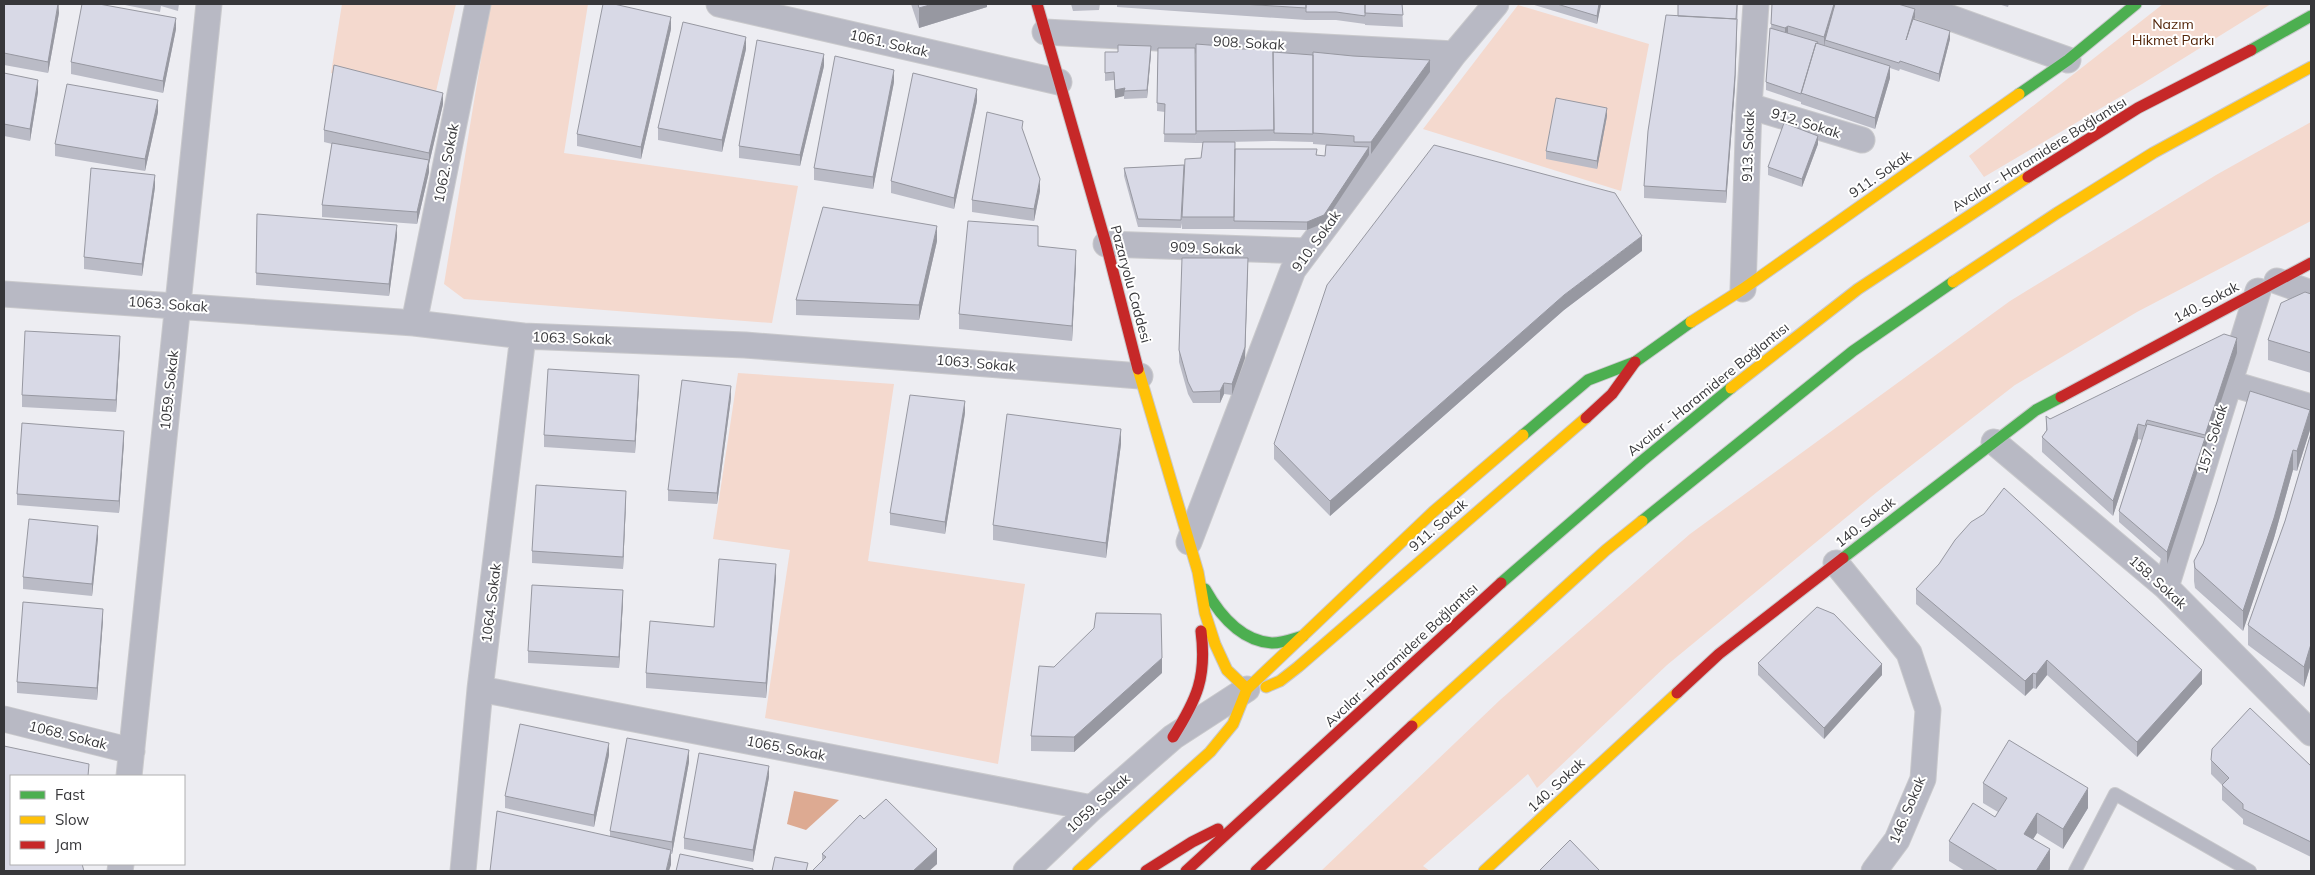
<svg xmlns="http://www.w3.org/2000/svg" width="2315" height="875" font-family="Mulish,sans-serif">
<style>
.green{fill:#f4d9ce}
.water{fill:#ddaa92}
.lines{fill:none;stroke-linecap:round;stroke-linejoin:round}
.lane-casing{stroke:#c9c9cc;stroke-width:14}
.street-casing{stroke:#c9c9cc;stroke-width:27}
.fast-casing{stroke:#c9c9cc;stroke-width:13}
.slow-casing{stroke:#c9c9cc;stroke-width:13}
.jam-casing{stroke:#c9c9cc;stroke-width:13}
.lane{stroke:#b8b9c4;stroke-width:12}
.street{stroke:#b8b9c4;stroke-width:25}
.fast{stroke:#4caf50;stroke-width:11}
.slow{stroke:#ffc107;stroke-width:11}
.jam{stroke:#c62828;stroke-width:11}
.wall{fill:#babbc6}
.shaded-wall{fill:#9798a1}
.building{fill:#d8d9e6;stroke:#9798a1}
.labels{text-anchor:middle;stroke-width:4;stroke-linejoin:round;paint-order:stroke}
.park-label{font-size:14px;fill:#522408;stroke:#fff}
.street-label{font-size:14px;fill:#37373a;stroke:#fff}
</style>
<rect width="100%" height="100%" fill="#ededf2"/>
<path class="green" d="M342 4H456L435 96 331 73Z
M490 4H588L564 153 798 186 772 323 464 299 444 284Z
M2163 4H2271L2142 84 1984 177 1969 156Z
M1518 5 1649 44 1621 191 1423 129Z
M2311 122V221L2137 312 2015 385 1877 492 1667 665 1537 788 1528 774 1423 866 1430 871H1321L1500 700 1690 534 2010 301 2216 175Z
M738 373 894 384 868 561 1025 584 998 764 765 718 790 550 713 539Z"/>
<path class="water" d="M794 791 839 800 806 830 787 824Z"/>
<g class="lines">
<g class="lane-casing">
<path id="lane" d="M2075 871 2115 794 2250 871"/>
</g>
<g class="street-casing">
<path id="street" d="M719 4 1059 82
M1912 4 2068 60
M1045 32 1454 54
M1749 106 1862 140
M1106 244 1307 251
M2277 281 2311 293
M1743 289 1749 106 1756 4
M4 294 414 323 523 336 745 345 1140 376
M414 323 478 4
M2229 383 2311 407
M1994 442 2166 587 2311 733
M1189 542 1293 270 1454 54 1496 4
M1836 563 1909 653 1928 710 1923 779 1897 840 1874 871
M2166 587 2258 291
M480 689 1092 808
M4 719 132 751
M129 776 209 4
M120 871 121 864
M463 871 480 689 523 336
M1026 871 1092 808 1173 737 1247 689"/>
</g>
<g class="fast-casing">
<path id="fast" d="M2251 50 2311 16
M2019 94 2068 60 2136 4
M1523 435 1588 380 1635 362 1691 322
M1642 521 1853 351 1953 282
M1843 558 2036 410 2061 397
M1501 583 1642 461 1731 388
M1205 589C1219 614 1241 641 1272 643 1283 643 1293 639 1303 636"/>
</g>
<g class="slow-casing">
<path id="slow" d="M1953 282 2057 213 2153 153 2311 67
M1691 322 1743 289 2019 94
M1138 369 1198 572 1205 613 1215 644 1227 670 1247 689
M1731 388 1858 289 2028 177
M1266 687 1280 681 1298 667 1586 418
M1247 689 1433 512 1523 435
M1412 726 1606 550 1642 521
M1078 871 1210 752 1233 724 1247 689
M1484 871 1677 693"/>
</g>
<g class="jam-casing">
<path id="jam" d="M1037 4 1106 244 1138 369
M2028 177 2138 108 2251 50
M2061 397 2311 263
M1586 418 1612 394 1635 362
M1677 693 1719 654 1843 558
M1173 737C1197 699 1207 677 1201 631
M1146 871 1192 842 1218 829
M1186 871 1501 583
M1256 871 1412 726"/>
</g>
<use href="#lane" class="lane"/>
<use href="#street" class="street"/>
<use href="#fast" class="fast"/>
<use href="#slow" class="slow"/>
<use href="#jam" class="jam"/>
</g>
<path class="wall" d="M4 4H59V13L48 73 4 65Z
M120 4H179L178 11 161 6 160 12Z
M911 4H987V7L919 28Z
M1071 4H1100L1099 10 1073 11Z
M1117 4H1402L1403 27 1365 25V13V24L1336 20H1306V8V20L1117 7Z
M1531 4H1601L1597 24Z
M1678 4H1738L1735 87 1726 203 1644 198V186L1678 16Z
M1772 4 1915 17 1914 19 1950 39 1939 82 1900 69 1899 71 1890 68V78L1875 129 1801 104V102L1766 90V82L1771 29Z
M1998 4H2009L2008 7Z
M176 29 163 93 71 74V62Z
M671 29 641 159 577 146V134Z
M1196 44 1234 49 1274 130V141L1228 142H1235L1234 229H1182V223L1181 228 1138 227 1124 176V168L1184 165 1201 158 1203 143H1196Z
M1158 48H1195L1196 143 1164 142 1165 112 1157 111Z
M746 49 722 152 658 140V128Z
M1105 52 1151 54 1147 98 1124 99V96L1115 98 1114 80 1105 81Z
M1273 52 1313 55V142L1274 141Z
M1313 52 1430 72 1371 154H1369L1324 223 1307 230 1234 229 1235 149 1325 156 1326 145 1313 144Z
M824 66 800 166 739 158V146Z
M4 73 38 92 30 141 4 136Z
M894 82 873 189 814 180V168Z
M977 101 954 209 891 193V181Z
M443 104 429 164V172L417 224 322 217V205L332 144 324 142V130Z
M158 112 145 171 55 156V144Z
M1607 116 1597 169 1546 159V151Z
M1818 144 1802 187 1768 175V167Z
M155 187 142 276 84 269V257Z
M1040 191 1034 221 972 212V200Z
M257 214 397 237 389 296 256 285Z
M937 241 919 320 796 315V300Z
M1038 246 1076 265 1072 341 959 329V314Z
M1642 251 1564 310 1330 516 1274 459V444Z
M1248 270 1245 358 1232 395 1224 394 1220 403H1193L1188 394 1179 362V350Z
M2311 294V373L2268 360V340Z
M120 348 116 412 22 407V395Z
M2237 353 2205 450 2167 564 2119 522V511L2142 440 2138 439 2113 516 2042 452V437L2046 431V416L2050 419Z
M639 386 635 453 544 447V435Z
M731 398 717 504 668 501V490Z
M965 413 945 534 890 525V513Z
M2310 430 2297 471 2293 470 2274 538 2243 631 2195 588 2194 581V561L2203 544 2217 502Z
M2311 433V664L2304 687 2248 645V625L2285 521Z
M124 442 119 513 17 505V494Z
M1121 444 1106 558 993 540V525Z
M626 502 623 569 532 563V551Z
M98 538 92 596 23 589V577Z
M776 578 766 698 646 688V673L714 627Z
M1916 589 2202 684 2137 757 2047 675 2036 689 2033 688 2025 696 1916 604Z
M623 602 619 668 528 663V651Z
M103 620 97 700 17 693V682Z
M1758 663 1882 675 1824 739 1758 675Z
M1162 673 1074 752 1031 751V736Z
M609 755 594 827 505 808V796Z
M2211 760 2311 766V857L2243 824V819L2222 800V785L2211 774Z
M689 762 672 854H671V865L610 836V831Z
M769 777 753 862 684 849V838Z
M1983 783 2088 808 2063 849 2037 833 2033 839 2050 869 2049 871H1965L1949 861V841L1995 817 1998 812 1983 803Z
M864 819 937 864 929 871H812L822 861V854Z"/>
<path class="shaded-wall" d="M58 4 59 13 48 73V62Z
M933 4H987V7L919 28V8Z
M1599 4H1601L1597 24V16Z
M1834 4H1837L1825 40 1824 49V37Z
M1915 9V17L1906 48V40Z
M671 17V29L641 159V147Z
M176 18V29L163 93V81Z
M1788 26V37L1785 39V28Z
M1737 30 1735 87 1726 203V191Z
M1950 31V39L1939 82V74Z
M746 37V49L722 152V140Z
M1151 46V54L1147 98V90Z
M824 54V66L800 166V155Z
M1430 60V72L1371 154V142Z
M1890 66V78L1875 129V118Z
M894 70V82L873 189V177Z
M38 80V92L30 141V129Z
M1125 88 1124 96 1115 98V90Z
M977 89V101L954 209V198Z
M443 93V104L429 164V153Z
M158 100V112L145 171V159Z
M1607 108V116L1597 169V161Z
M1818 136V144L1802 187V179Z
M1369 147V155L1324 223 1307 230V222Z
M429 160V172L417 224V212Z
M155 175V187L142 276V264Z
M1040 179V191L1034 221V209Z
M397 225V237L389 296V284Z
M937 226V241L919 320V305Z
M1642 236V251L1564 310 1330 516V501L1564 295Z
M1076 250V265L1072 341V326Z
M1248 258 1245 358 1232 395V384Z
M120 336V348L116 412V400Z
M2237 338V353L2167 564V552L2205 439V435Z
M639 375V386L635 453V441Z
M1224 383V394L1220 403V391Z
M731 386V398L717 504V493Z
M965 401V413L945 534V522Z
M2310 410V430L2297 471V451Z
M2138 424V439L2113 516V501Z
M1121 429V444L1106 558V543Z
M124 431V442L119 513V501Z
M2293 450V470L2274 538 2243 631V611Z
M626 491V502L623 569V557Z
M98 526V538L92 596V584Z
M776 564V578L766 698V683Z
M623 590V602L619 668V657Z
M103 609V620L97 700V688Z
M2311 644V664L2304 687V667Z
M1162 658V673L1074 752V737Z
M2047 660V675L2036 689V674Z
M1882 664V675L1824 739V728Z
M2202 670V684L2137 757V742Z
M2033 673V688L2025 696V681Z
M609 743V755L594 827V815Z
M689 750V762L672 854V842Z
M769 766V777L753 862V850Z
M2088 788V808L2063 849V829Z
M2037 813V833L2024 854V834Z
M937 849V864L929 871H913Z
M2050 849V869L2049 871H2036Z
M671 850V865L669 871H666Z"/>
<path class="building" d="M4 4H58L48 62 4 53Z
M82 4H99L176 18 163 81 71 62Z
M603 4H614L671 17 641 147 577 134Z
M918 4H933L919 8Z
M1242 4H1306V8Z
M1306 4H1365V16L1336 12H1306Z
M1365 4H1402L1403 15 1365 13Z
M1557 4H1599L1597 16Z
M1678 4H1737L1736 19 1678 16Z
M1772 4H1834L1824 37 1788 26 1785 28 1771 24Z
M1835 4H1898L1915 9 1906 40 1913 19 1950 31 1939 74 1900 61 1899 63 1825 40Z
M1666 15 1737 19 1735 75 1726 191 1644 186 1648 131Z
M683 22 746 37 722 140 658 128Z
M1770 28 1818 42 1817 44 1816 43 1801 94 1766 82Z
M757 40 824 54 800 155 739 146Z
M1816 43 1890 66 1875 118 1801 93Z
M1196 44 1234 47V49H1273L1274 130 1196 131Z
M1118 45 1151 46 1147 90 1124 91 1125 88 1115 90 1114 72 1105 73V52H1118Z
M1158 48H1195L1196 134H1164L1165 104 1157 103Z
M1273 52 1313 55V134L1274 133Z
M1313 52 1353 56 1430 60 1371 142H1354V136L1313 133Z
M835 56 894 70 873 177 814 168Z
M334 65 443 93 429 153 324 130Z
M4 73 38 80 30 129 4 124Z
M913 73 977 89 954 198 891 181Z
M67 84 158 100 145 159 55 144Z
M1556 98 1607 108 1597 161 1546 151Z
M987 112 1023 121 1022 128 1040 179 1034 209 972 200Z
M1784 123 1818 136 1802 179 1768 167Z
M1203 142H1235L1234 217H1182L1185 159 1201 158Z
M332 143 429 160 417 212 322 205Z
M1326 145 1369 147 1324 215 1307 222 1234 221 1235 149H1317L1316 155 1325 156Z
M1434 145 1615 193 1642 236 1564 295 1330 501 1274 444 1327 285Z
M1184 165 1181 220 1138 219 1124 168Z
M91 168 155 175 142 264 84 257Z
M823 207 937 226 919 305 796 300Z
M257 214 397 225 389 284 256 273Z
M968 221 1038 226V246L1076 250 1072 326 959 314Z
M1182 258H1248L1245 347 1232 384 1224 383 1220 391 1193 392 1188 382 1179 350Z
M2305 292 2311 294V353L2268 340 2281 303Z
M25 331 120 336 116 400 22 395Z
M2224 334 2237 338 2205 435 2147 420 2145 426 2138 424 2113 501 2042 437 2047 430 2046 416 2050 419Z
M548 369 639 375 635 441 544 435Z
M682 380 731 386 717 493 668 490Z
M2250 391 2310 410 2297 451 2293 450 2274 518 2243 611 2195 568 2194 561 2203 544 2217 502Z
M910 395 965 401 945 522 890 513Z
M1007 414 1121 429 1106 543 993 525Z
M22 423 124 431 119 501 17 494Z
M2147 424 2205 438 2167 552 2119 511Z
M2311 433V644L2304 667 2248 625 2285 521Z
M536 485 626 491 623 557 532 551Z
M2004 488 2202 670 2137 742 2047 660 2036 674 2033 673 2025 681 1916 589 1939 564 1955 540 1971 522 1984 514Z
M29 519 98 526 92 584 23 577Z
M719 559 776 564 766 683 646 673 650 621 714 627Z
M532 585 623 590 619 657 528 651Z
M23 602 103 609 97 688 17 682Z
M1817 607 1834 614 1882 664 1824 728 1758 663Z
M1096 613 1161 614 1162 658 1074 737 1031 736 1039 666 1054 667 1094 628Z
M2250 708 2311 766V842L2243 809V804L2222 785 2229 778 2211 760 2212 749Z
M520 724 609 743 594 815 505 796Z
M627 738 689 750 672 842 610 831Z
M2009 740 2088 788 2063 829 2037 813 2024 834 2050 849 2036 871H1998L1949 841 1973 803 1995 817 2007 798 1983 783Z
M4 746 89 764 88 776H11V864H82L84 871H4Z
M699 753 769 766 753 850 684 838Z
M886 799 937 849 913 871H812L826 857 822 854 860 815 864 819Z
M497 811 671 850 666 871H490Z
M1570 840 1600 871H1539Z
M680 854 753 869V871H676Z
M775 857 808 863 806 871H772Z"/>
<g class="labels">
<g class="park-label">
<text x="2173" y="29">Nazım<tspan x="2173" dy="16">Hikmet Parkı</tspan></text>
</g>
<g class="street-label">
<text transform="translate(889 43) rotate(13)" y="5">1061. Sokak</text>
<text transform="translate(1249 43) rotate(3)" y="5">908. Sokak</text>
<text transform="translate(1806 123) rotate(17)" y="5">912. Sokak</text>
<text transform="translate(1748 146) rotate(-88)" y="5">913. Sokak</text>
<text transform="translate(2039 154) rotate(-32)" y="5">Avcılar - Haramidere Bağlantısı</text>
<text transform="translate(446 163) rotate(-79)" y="5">1062. Sokak</text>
<text transform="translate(1880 174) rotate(-35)" y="5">911. Sokak</text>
<text transform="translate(1316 241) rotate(-54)" y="5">910. Sokak</text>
<text transform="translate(1206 248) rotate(2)" y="5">909. Sokak</text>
<text transform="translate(1131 284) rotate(75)" y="5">Pazaryolu Caddesi</text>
<text transform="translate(2206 302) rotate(-28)" y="5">140. Sokak</text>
<text transform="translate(168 304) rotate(4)" y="5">1063. Sokak</text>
<text transform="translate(572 338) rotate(2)" y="5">1063. Sokak</text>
<text transform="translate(976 363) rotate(5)" y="5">1063. Sokak</text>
<text transform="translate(1708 389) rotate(-39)" y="5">Avcılar - Haramidere Bağlantısı</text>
<text transform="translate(169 390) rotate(-84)" y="5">1059. Sokak</text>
<text transform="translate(2212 439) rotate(-73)" y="5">157. Sokak</text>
<text transform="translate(1865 522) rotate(-38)" y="5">140. Sokak</text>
<text transform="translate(1438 525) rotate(-41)" y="5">911. Sokak</text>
<text transform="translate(2158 582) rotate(42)" y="5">158. Sokak</text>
<text transform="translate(491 603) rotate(-83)" y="5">1064. Sokak</text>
<text transform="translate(1401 655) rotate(-43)" y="5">Avcılar - Haramidere Bağlantısı</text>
<text transform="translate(68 735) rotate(14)" y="5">1068. Sokak</text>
<text transform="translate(786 748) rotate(11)" y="5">1065. Sokak</text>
<text transform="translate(1556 785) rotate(-43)" y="5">140. Sokak</text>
<text transform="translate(1098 803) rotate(-42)" y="5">1059. Sokak</text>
<text transform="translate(1907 810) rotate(-67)" y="5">146. Sokak</text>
</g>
</g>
<rect width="2315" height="875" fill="none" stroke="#37373a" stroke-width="10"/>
<rect x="10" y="775" width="175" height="90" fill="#ffffff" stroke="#afafb0"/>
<rect x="20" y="791" width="25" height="8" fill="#4caf50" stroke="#afafb0"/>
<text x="55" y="800" font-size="15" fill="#37373a">Fast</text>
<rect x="20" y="816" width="25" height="8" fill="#ffc107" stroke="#afafb0"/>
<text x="55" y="825" font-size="15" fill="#37373a">Slow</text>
<rect x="20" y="841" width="25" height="8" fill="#c62828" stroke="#afafb0"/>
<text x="55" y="850" font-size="15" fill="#37373a">Jam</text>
</svg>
